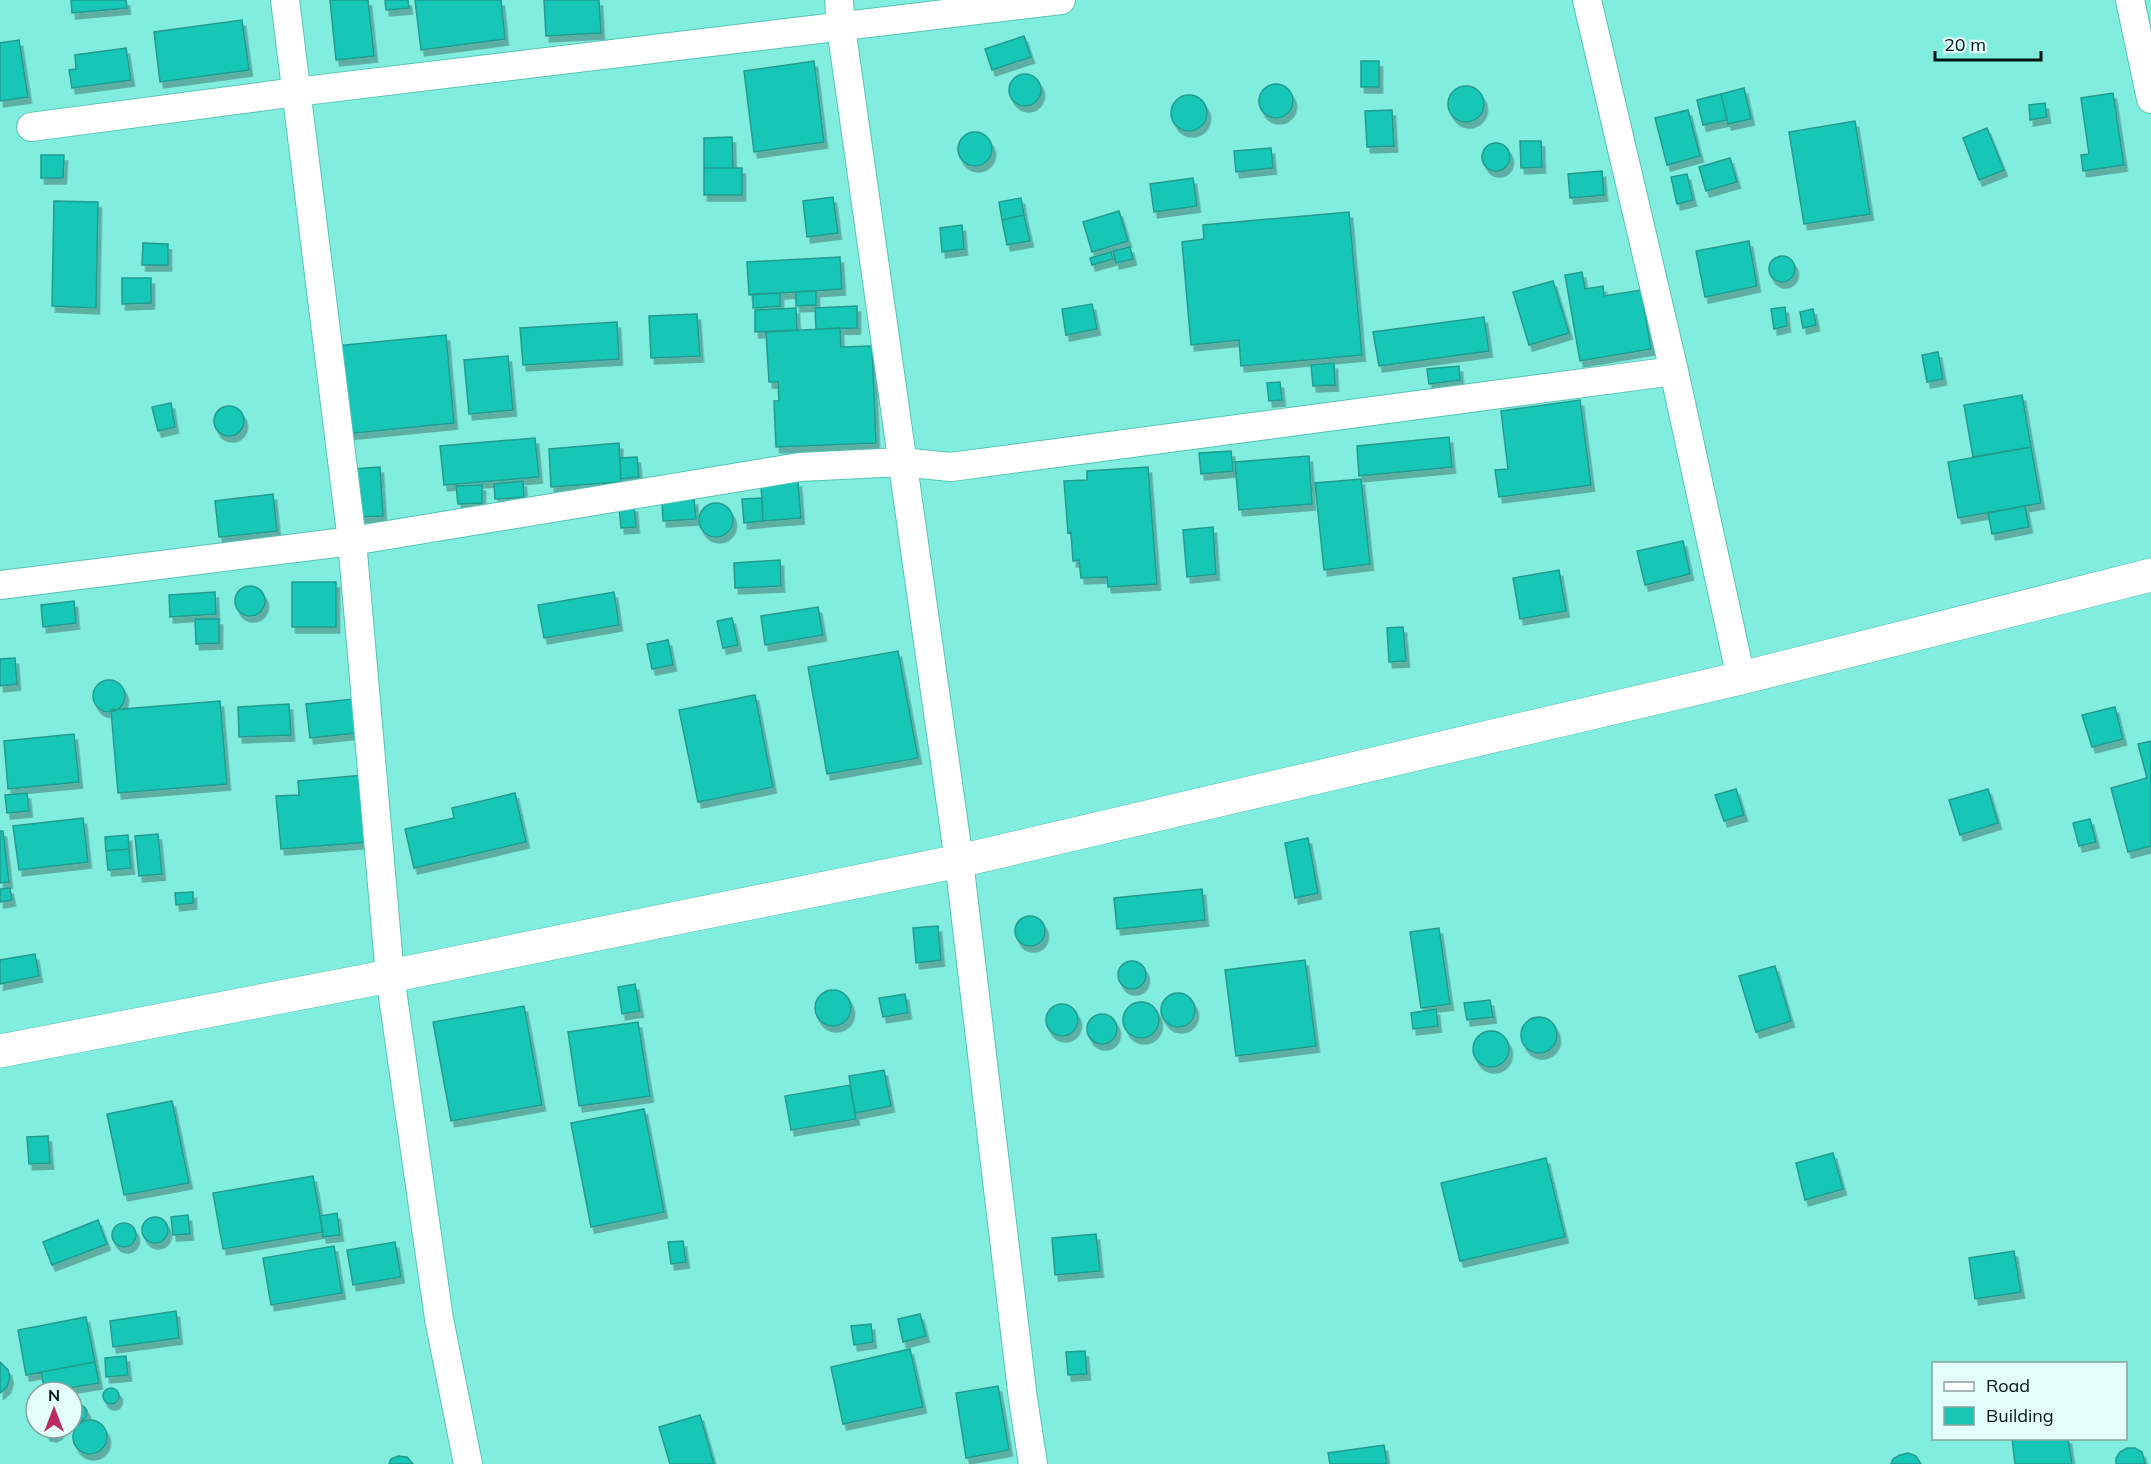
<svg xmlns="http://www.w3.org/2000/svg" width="2151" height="1464" font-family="Mulish,sans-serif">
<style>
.building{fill:#19c6b6;stroke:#229b8f;stroke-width:1.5;filter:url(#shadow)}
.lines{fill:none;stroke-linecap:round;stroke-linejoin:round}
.minor-casing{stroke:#55c3b5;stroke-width:30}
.secondary-casing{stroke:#55c3b5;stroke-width:34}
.minor{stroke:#fff;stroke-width:28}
.secondary{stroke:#fff;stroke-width:33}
</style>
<defs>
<filter id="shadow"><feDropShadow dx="3.5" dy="6" stdDeviation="0" flood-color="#0004"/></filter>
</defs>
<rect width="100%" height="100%" fill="#81edde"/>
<path class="building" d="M71 0H126L127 8 72 13Z
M330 0H368L374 56 336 60Z
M385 0H408L409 8 386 10Z
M415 0H501L505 39 421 50Z
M544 0H599L601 33 546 36Z
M242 20 249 70 160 82 154 32Z
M1024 36 1031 57 992 70 985 49Z
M19 40 28 97 0 101V43Z
M126 48 131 80 72 88 69 70 76 69 75 55Z
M814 61 824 142 754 152 744 71Z
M1361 61H1379V87H1361Z
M1009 90a16 16 0 1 1 32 0a16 16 0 1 1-32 0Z
M1259 101a17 17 0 1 1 34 0a17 17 0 1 1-34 0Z
M1448 104a18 18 0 1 1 36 0a18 18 0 1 1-36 0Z
M1744 88 1751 119 1728 124 1721 94Z
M2113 93 2124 165 2083 171 2081 155 2089 154 2081 98Z
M1721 94 1727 120 1703 125 1697 100Z
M1171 113a18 18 0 1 1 36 0a18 18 0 1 1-36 0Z
M2045 103 2047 117 2030 120 2029 105Z
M1392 110 1394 146 1367 147 1365 111Z
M1688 110 1700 156 1667 165 1655 118Z
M1855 121 1870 214 1804 224 1789 132Z
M1987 128 2004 170 1979 180 1963 138Z
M958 149a17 17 0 1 1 34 0a17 17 0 1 1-34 0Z
M732 137 733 168H704V138Z
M1520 141H1541L1542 167 1521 168Z
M1482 157a14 14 0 1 1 28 0a14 14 0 1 1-28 0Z
M1271 148 1273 168 1236 172 1234 151Z
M41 155H64L63 178H41Z
M1730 158 1737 182 1706 191 1699 167Z
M704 168H742V195H704Z
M1602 171 1604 195 1570 198 1568 174Z
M1687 174 1693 200 1677 204 1671 177Z
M1193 178 1197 206 1154 212 1150 184Z
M833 197 838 233 807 237 803 201Z
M1021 198 1024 215 1002 220 999 202Z
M54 201 98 202 96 308 52 306Z
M1119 211 1128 241 1092 252 1083 222Z
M1349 212 1362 355 1241 366 1239 340 1191 345 1182 242 1204 239 1203 225Z
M1024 215 1030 241 1007 245 1002 220Z
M962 225 964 249 942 252 940 228Z
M1749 241 1757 286 1705 297 1696 251Z
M143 243 168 244V265H142Z
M1130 247 1133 259 1116 263 1113 251Z
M1111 252 1113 259 1092 265 1090 258Z
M1769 269a13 13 0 1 1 26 0a13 13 0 1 1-26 0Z
M840 257 842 289 749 295 747 262Z
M1582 272 1585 289 1603 286 1604 296 1641 290 1651 349 1580 361 1565 275Z
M122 278H151V303L122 304Z
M1553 281 1569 333 1529 345 1513 292Z
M816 291V305L796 306V292Z
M780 293V306L753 308V294Z
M1092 304 1097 329 1066 335 1062 309Z
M857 306V328L816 329 815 308Z
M1785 307 1787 326 1774 329 1771 309Z
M796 308 797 330 755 332V310Z
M1813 309 1816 325 1803 328 1800 312Z
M697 314 700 356 651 358 649 316Z
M1484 317 1489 351 1379 366 1373 332Z
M617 322 619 359 523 365 520 328Z
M840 328 841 347 872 346 876 443 776 447 774 401H779L778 382H769L766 332Z
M446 335 454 423 345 434 336 346Z
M1938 352 1943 379 1927 382 1922 355Z
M508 356 513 410 469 414 464 360Z
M1334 363 1335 385 1313 386 1311 365Z
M1459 366 1460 380 1429 384 1427 369Z
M1280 382 1282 400 1269 401 1267 383Z
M2022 395 2031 447 1973 457 1964 405Z
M1580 400 1591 485 1499 497 1495 470 1508 469 1501 411Z
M171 403 175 427 158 431 152 407Z
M214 421a15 15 0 1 1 30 0a15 15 0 1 1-30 0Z
M1449 437 1452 467 1359 476 1357 446Z
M535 438 539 477 444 485 440 446Z
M619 443 621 482 551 487 549 449Z
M2031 447 2041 503 1958 518 1948 462Z
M1231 451 1233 471 1201 474 1199 453Z
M1309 456 1312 504 1239 510 1235 462Z
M637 457 639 477 621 479 620 458Z
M380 467 383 516 355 517 352 469Z
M1148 467 1157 584 1108 587 1107 577 1081 578 1079 560 1073 561 1071 532 1068 533 1064 481 1087 480V471Z
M1361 479 1370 564 1324 570 1315 483Z
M523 481 524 497 495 499 494 484Z
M798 481 801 518 763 521 761 484Z
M482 485V503L458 504 456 486Z
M273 494 277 531 219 537 215 501Z
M762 498 763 521 744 523 742 499Z
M694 499 696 519 663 521 662 501Z
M699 520a17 17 0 1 1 34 0a17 17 0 1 1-34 0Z
M634 506 636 527 621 528 619 507Z
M2025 506 2029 527 1992 534 1988 513Z
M1213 527 1216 574 1187 577 1183 530Z
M1683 541 1690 574 1645 585 1637 551Z
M780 560 781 586 735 588 734 563Z
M1559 570 1566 611 1520 619 1513 578Z
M292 582H336V627H292Z
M235 601a15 15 0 1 1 30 0a15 15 0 1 1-30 0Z
M215 592 216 614 170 617 169 595Z
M614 592 619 625 544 638 538 605Z
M74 601 76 623 43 627 41 605Z
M818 607 823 635 765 645 761 616Z
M732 618 738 645 723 648 717 621Z
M195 619H219V643L196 644Z
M1403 627 1406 661 1389 662 1387 628Z
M668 640 673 665 652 669 647 644Z
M898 651 918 758 827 774 808 667Z
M15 658 17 684 0 686V659Z
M93 696a16 16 0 1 1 32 0a16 16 0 1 1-32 0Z
M755 695 773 787 698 802 679 710Z
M353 699 356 733 310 738 306 704Z
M220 701 227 784 118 793 111 710Z
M289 704 291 735 239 737 238 707Z
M2115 707 2123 739 2092 747 2082 715Z
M74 734 79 782 8 789 4 741Z
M2151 741V846L2128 852 2111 788 2147 778 2138 744Z
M364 775 370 842 281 849 276 796 299 795 298 781Z
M1736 789 1744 815 1724 821 1715 795Z
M1988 789 1998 823 1960 835 1949 800Z
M27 793 29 811 7 813 5 795Z
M515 793 526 842 414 868 405 829 454 818 452 808Z
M83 818 88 862 19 870 13 826Z
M2090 819 2096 842 2079 846 2073 823Z
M0 831H3L9 882 0 883Z
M158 834 162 874 139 876 135 836Z
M128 835 129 849 106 851 105 837Z
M1308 838 1318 893 1295 898 1285 843Z
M129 849 131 868 108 870 106 851Z
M10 888 12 900 0 902V889Z
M1202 889 1205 920 1117 929 1114 898Z
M193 892V903L176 905 175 893Z
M1015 931a15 15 0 1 1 30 0a15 15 0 1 1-30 0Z
M938 926 941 960 916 963 913 928Z
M1439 928 1450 1004 1421 1008 1410 932Z
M35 954 39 976 0 984V960Z
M1305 960 1316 1046 1236 1056 1225 970Z
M1118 975a14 14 0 1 1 28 0a14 14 0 1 1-28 0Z
M1775 966 1791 1021 1756 1032 1739 976Z
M635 984 640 1011 622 1014 618 987Z
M815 1008a18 18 0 1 1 36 0a18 18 0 1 1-36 0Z
M1161 1010a17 17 0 1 1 34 0a17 17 0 1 1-34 0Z
M905 994 908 1013 883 1017 879 998Z
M1490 1000 1493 1017 1467 1020 1464 1003Z
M1123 1020a18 18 0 1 1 36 0a18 18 0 1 1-36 0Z
M1046 1020a16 16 0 1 1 32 0a16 16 0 1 1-32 0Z
M524 1006 542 1105 451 1121 433 1022Z
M1436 1009 1438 1026 1413 1029 1411 1013Z
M1087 1029a15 15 0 1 1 30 0a15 15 0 1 1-30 0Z
M1521 1035a18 18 0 1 1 36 0a18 18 0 1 1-36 0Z
M638 1022 650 1096 579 1106 568 1032Z
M1473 1049a18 18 0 1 1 36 0a18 18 0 1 1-36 0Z
M884 1070 891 1106 855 1113 849 1076Z
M850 1085 856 1119 791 1130 785 1096Z
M172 1101 189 1183 124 1195 107 1114Z
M644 1109 664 1212 591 1227 571 1123Z
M48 1136 50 1163 29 1164 27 1137Z
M1833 1153 1843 1189 1805 1200 1796 1163Z
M1546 1158 1565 1237 1460 1261 1441 1183Z
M313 1176 323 1232 223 1249 213 1193Z
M337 1213 340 1235 323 1237 320 1216Z
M188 1215 190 1234 173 1235 171 1217Z
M142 1230a13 13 0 1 1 26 0a13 13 0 1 1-26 0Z
M98 1220 107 1244 52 1265 43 1242Z
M112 1235a12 12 0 1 1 24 0a12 12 0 1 1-24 0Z
M1096 1234 1100 1271 1055 1275 1052 1238Z
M683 1241 686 1262 671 1264 668 1242Z
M395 1242 401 1277 353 1285 347 1250Z
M334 1246 342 1293 271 1305 263 1258Z
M2014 1251 2021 1292 1975 1299 1969 1258Z
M176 1311 179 1338 113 1347 110 1321Z
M920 1314 926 1336 903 1342 898 1319Z
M86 1317 95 1362 26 1375 18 1330Z
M871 1324 873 1342 854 1345 851 1326Z
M910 1349 923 1407 843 1424 831 1367Z
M1085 1351 1087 1374 1068 1375 1066 1352Z
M126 1356 128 1375 106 1377 105 1358Z
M0 1362 8 1370 10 1378 7 1387 0 1393Z
M95 1362 99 1383 45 1392 41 1372Z
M998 1386 1009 1450 966 1458 956 1393Z
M103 1396a8 8 0 1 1 16 0a8 8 0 1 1-16 0Z
M71 1413a8 8 0 1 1 16 0a8 8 0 1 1-16 0Z
M700 1415 714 1464H670L659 1427Z
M73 1437a17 17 0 1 1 34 0a17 17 0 1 1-34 0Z
M43 1428H61L59 1433 53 1436 47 1435Z
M2012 1438H2068L2072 1464H2015Z
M1384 1445 1387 1464H1330L1328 1453Z
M2127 1448H2135L2142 1452 2145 1464H2116V1458L2120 1452Z
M1908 1453 1916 1456 1921 1464H1891L1893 1459 1900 1455Z
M398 1456 407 1457 413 1464H389L391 1459Z"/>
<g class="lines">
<g class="minor-casing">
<path id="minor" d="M285 0 352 541 390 976 439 1319 468 1464
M839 0 841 27 959 861 1023 1399 1033 1464
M1587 0 1674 371 1741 678
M2130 0 2151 99
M31 127 296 92 1061 0
M0 585 352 541 800 467 901 462 951 467 1674 371"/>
</g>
<g class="secondary-casing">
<path id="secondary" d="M0 1051 390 976 959 861 1741 678 2151 575"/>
</g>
<use href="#minor" class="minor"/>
<use href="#secondary" class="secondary"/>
</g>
<rect x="1932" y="1362" width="195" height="78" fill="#e2fffa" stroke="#88a29e" stroke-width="1.5"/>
<rect x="1944" y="1382" width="30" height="9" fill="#ffffff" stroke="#88a29e" stroke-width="1.5"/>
<text x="1986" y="1392" font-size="18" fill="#011613">Road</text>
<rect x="1944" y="1407" width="30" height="18" fill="#19c6b6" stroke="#88a29e" stroke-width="1.5"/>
<text x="1986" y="1422" font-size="18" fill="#011613">Building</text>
<g transform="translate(54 1410)"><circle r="28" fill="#e2fffa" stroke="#88a29e" stroke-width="1.5"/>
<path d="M0-4.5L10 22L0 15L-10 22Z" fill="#bb2d60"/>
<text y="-9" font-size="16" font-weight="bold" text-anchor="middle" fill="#011613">N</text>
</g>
<path d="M1935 51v9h106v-9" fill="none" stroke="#011613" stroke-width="3"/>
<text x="1944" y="51" font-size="18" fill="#011613" stroke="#e2fffa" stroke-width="4.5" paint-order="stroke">20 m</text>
</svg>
